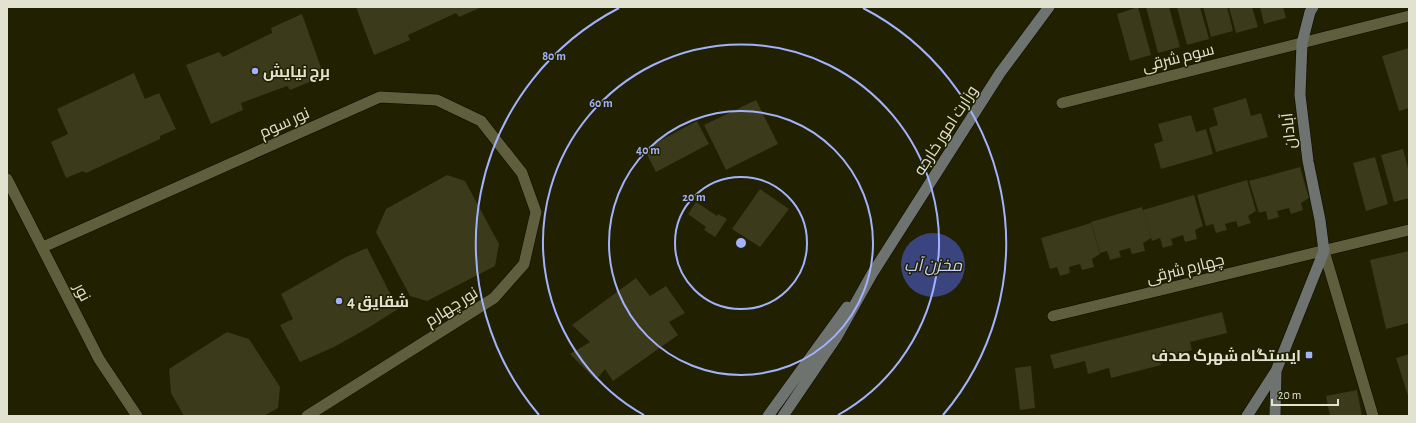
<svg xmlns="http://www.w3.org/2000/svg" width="1416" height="423" font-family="'Alegreya Sans',Cairo,sans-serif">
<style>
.water{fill:#3a447f}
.building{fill:#3b3a1a}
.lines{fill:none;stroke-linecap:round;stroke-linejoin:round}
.minor-casing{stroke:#0b0900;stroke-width:12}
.secondary-casing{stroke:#0b0900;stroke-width:12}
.minor{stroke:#5f5f3e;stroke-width:11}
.secondary{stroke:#6e7370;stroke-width:11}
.ring{fill:none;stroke:#a2b2fd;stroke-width:2}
.poi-dot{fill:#a2b2fd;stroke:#212001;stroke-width:1.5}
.labels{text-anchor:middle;stroke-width:3;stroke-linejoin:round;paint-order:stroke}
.street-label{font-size:16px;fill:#e2e2d0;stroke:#212001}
.poi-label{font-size:16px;font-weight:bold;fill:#e2e2d0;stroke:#212001;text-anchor:start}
.water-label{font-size:17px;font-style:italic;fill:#c7d0f5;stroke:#212001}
.centre{fill:#a2b2fd;stroke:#212001;stroke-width:2}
.ring-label{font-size:12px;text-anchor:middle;font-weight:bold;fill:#a2b2fd;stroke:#212001;stroke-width:3;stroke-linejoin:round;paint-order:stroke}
</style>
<rect width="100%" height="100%" fill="#212001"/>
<path class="water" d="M901 265a32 32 0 1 1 64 0a32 32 0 1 1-64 0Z"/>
<path class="building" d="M356 7H482L459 17 456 13 408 35 410 40 374 55Z
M1138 7 1151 55 1130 61 1117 14Z
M1146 7H1169L1180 47 1158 53Z
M1177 7H1200L1209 39 1187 45Z
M1203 7H1227L1233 31 1211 37Z
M1229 7H1252L1258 27 1236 33Z
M1260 7H1283L1286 18 1264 24Z
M302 14 324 76 290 90 287 86 241 103 243 110 211 124 186 65 219 52 223 57 272 33 271 28Z
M1409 48V108L1399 111 1382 56Z
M134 73 145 99 159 93 176 129 160 136V139L86 173 83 171 66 178 51 142 68 134 57 109Z
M1246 98 1251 116 1261 113 1268 137 1216 152 1209 128 1218 125 1213 108Z
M756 100 778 144 726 170 704 125Z
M1191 115 1196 132 1206 129 1213 154 1161 169 1154 144 1163 141 1158 124Z
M697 121 709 144 656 172 644 149Z
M1403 149 1409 172V198L1394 202 1381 155Z
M1375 157 1388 204 1366 211 1353 163Z
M1300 167 1309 198 1301 203 1303 210 1291 214 1289 208 1277 211 1279 217 1268 220 1266 211 1259 213 1249 181Z
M447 175 465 181 499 244 495 266 427 301 410 296 376 232 386 209Z
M1247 180 1256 211 1248 216 1251 223 1238 227 1236 221 1225 224 1227 230 1216 233 1213 224 1206 226 1197 195Z
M760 189 789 209 760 247 732 229Z
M1194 195 1203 226 1195 230 1197 239 1185 242 1183 235 1171 239 1173 245 1163 248 1160 238 1152 241 1143 210Z
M696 202 717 216 718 214 727 219 715 237 704 230 706 227 688 214Z
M1142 207 1151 238 1143 243 1145 251 1132 254 1130 248 1119 251 1121 257 1110 260 1107 251 1100 253 1091 222Z
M1091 223 1100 254 1092 259 1094 267 1082 270 1080 264 1069 267 1070 273 1060 276 1057 267 1050 269 1041 238Z
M367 248 398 309 368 328 334 347 300 362 280 325 293 319 281 294 346 257Z
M1409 251V323L1386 329 1370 260Z
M636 278 650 296 666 286 685 313 669 322 678 335 613 381 605 369 596 380 570 354 590 342 572 325Z
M1222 312 1227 333 1190 342 1192 350 1160 359 1161 365 1111 378 1109 368 1088 374 1085 361 1054 369 1050 355Z
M227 332 249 339 280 387 278 408 264 416H184L171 393 169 369Z
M1409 354V399L1396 358Z
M1031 366 1035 408 1020 410 1015 368Z
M1357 390 1362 416H1330L1326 396Z"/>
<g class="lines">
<g class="minor-casing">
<path id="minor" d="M1062 103 1409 16
M7 179 99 359 137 416
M43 247 380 97 437 100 481 121 522 173 536 212 524 264 494 298 307 416
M1324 251 1373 416
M1053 316 1409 230"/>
</g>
<g class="secondary-casing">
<path id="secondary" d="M768 416 847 307
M783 416 836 338 872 274 1000 73 1049 7
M1247 416 1276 371 1324 251 1320 220 1308 161 1300 95 1302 43 1310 12 1313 7
M1275 416 1276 372"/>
</g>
<use href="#minor" class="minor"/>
<use href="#secondary" class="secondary"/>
</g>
<g class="ring">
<circle cx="741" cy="243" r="66"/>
<circle cx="741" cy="243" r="132"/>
<path d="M644 415A198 198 0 1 1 838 415"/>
<path d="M539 415A265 265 0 0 1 619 8M863 8A265 265 0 0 1 943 415"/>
</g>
<g class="poi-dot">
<circle cx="255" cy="71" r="4"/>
<circle cx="339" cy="301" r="4"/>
<rect x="1305" y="351" width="8" height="8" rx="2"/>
</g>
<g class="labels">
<g class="street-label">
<text transform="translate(1178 57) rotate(-14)" y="6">سوم شرقی</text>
<text transform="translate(284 122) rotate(-24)" y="6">نور سوم</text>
<text transform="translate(945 130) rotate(-57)" y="6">وزارت امور خارجه</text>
<text transform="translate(1288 131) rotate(-96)" y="6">آبادان</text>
<text transform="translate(1185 268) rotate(-14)" y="6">چهارم شرقی</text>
<text transform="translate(83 292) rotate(63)" y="6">نور</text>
<text transform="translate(451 306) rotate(-32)" y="6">نور چهارم</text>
</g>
<g class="poi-label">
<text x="263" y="77">برج نیایش</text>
<text x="347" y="307">شقایق 4</text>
<text x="1301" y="361" text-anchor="end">ایستگاه شهرک صدف</text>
</g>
<g class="water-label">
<text x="933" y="271">مخزن آب</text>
</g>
</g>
<circle cx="741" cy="243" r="6" class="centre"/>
<g class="ring-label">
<text x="554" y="60">80 m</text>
<text x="601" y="107">60 m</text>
<text x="648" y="154">40 m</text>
<text x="694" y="201">20 m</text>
</g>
<rect width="1416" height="423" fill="none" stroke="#e2e2d0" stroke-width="16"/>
<path d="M1272 399v6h66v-6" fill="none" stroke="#e2e2d0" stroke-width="2"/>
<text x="1278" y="399" font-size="12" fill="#e2e2d0" stroke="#212001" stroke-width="3" paint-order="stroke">20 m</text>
</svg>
